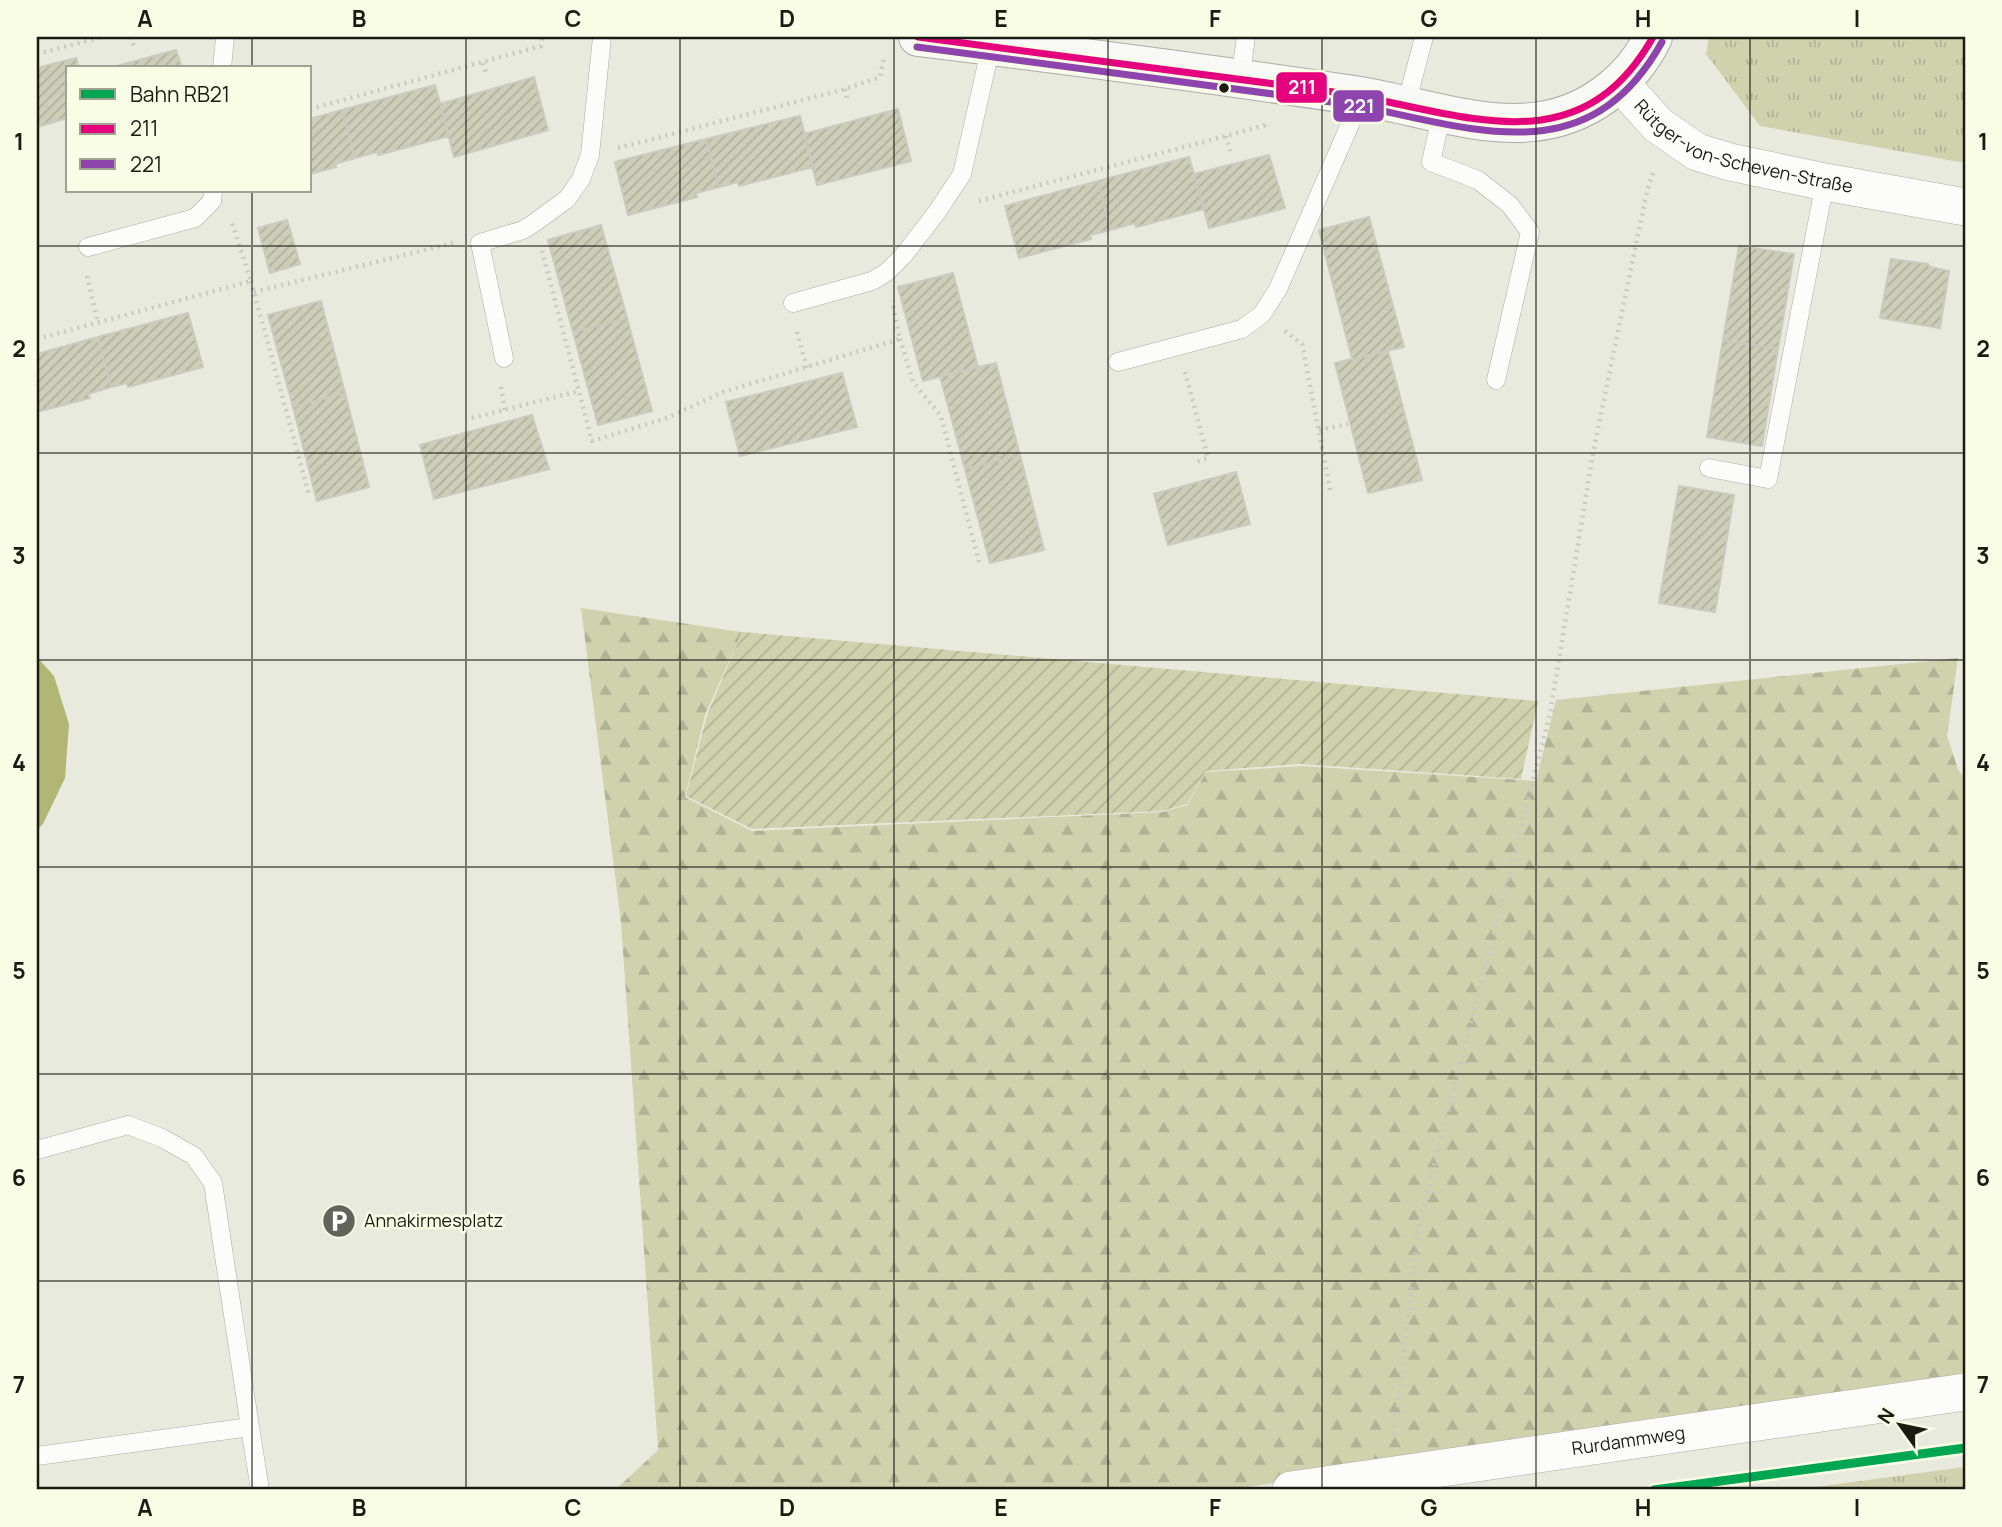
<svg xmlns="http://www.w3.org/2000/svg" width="2002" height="1527" font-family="Manrope,sans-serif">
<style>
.grass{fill:url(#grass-tufts)}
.forest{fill:url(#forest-firs)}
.garden{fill:url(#garden-furrows)}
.water{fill:#b1b675}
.building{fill:url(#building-hatch);stroke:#c9cac0;stroke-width:2}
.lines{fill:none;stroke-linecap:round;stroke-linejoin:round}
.lane-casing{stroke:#acaca4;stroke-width:19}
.street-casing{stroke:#acaca4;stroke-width:38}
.secondary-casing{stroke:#acaca4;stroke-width:40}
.path{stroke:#c8c9c4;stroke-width:4.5;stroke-dasharray:2 5;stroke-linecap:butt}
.lane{stroke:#fcfcfa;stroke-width:18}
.street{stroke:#fcfcfa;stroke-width:37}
.secondary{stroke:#f8f8f7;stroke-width:38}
.bus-1-casing{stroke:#fafde6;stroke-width:12}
.bus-2-casing{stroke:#fafde6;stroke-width:12}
.bus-1{stroke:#e5007d;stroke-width:7}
.bus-2{stroke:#8e44ad;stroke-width:7}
.rail-1-casing{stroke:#fafde6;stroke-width:14}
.rail-1{stroke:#00a651;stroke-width:9}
.grid{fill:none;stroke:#1a1b13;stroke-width:2;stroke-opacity:0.55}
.bus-dot{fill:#1a1b13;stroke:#fafde6;stroke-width:2.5}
.labels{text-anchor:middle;stroke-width:5;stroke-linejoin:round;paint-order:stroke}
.street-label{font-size:18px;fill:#1a1b13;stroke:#fafde6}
.poi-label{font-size:18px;fill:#1a1b13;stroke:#fafde6;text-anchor:start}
.line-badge{stroke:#fafde6;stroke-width:2.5}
.badge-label{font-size:19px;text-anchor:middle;font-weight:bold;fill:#fff}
.neatline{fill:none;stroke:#1a1b13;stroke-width:2.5}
.grid-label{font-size:23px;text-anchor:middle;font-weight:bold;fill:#1a1b13}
</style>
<defs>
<pattern id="grass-tufts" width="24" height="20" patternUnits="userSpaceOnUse" patternTransform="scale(1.75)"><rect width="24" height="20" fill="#cfd2ad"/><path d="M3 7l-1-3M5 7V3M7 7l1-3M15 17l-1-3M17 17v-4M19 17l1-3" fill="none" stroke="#b1b494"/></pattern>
<pattern id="forest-firs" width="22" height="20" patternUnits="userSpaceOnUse" patternTransform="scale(1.75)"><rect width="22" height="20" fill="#cfd2ad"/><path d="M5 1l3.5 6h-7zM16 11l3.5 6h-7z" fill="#b1b494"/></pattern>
<pattern id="garden-furrows" width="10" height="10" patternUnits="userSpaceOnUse" patternTransform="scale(1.75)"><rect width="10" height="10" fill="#cfd2ad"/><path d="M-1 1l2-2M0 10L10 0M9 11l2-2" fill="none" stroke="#b1b494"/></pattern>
<pattern id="building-hatch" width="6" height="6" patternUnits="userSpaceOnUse" patternTransform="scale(1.75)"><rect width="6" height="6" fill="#ccceb8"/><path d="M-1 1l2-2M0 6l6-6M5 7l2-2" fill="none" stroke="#afb09d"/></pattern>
</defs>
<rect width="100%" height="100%" fill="#e9eade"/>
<path class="grass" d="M1709 37H1965V163L1760 126 1706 54Z
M1965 1467V1490H1793Z"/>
<path class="forest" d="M581 608 742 632 705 715 685 797 752 831 1162 812 1187 805 1206 772 1302 766 1536 781 1556 700 1958 658 1947 736 1958 769 1965 779V1383L1633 1428 1228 1490H615L658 1450 621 922Z"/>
<path class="garden" d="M742 632 1538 701 1521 779 1300 764 1206 771 1187 804 1162 811 752 829 686 796 707 715Z"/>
<path class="water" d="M37 657 54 676 69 724 65 778 43 824 37 830Z"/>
<path class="building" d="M176 50 182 68H110Z
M76 58 79 68H68V118L37 127V68Z
M534 77 548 130 454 157 440 104Z
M435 85 449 136 378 155 377 152 355 158 342 110Z
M898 109 911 161 817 185 804 134Z
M342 110 355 158 335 164 336 167 310 174V119Z
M800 116 813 167 739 186 738 182 719 187 706 139Z
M706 139 719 187 696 193 697 197 628 215 615 162Z
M1269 155 1285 208 1209 228 1194 174Z
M1189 157 1204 209 1136 227 1135 223 1110 230 1098 181Z
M1098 181 1110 230 1090 235 1091 239 1019 258 1005 206Z
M1369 217 1404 347 1352 359 1319 230Z
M287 220 300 264 270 273 258 228Z
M601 225 627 318 573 332 548 240Z
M1739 246 1794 254 1778 349 1723 340Z
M1891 259 1928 264 1930 267 1949 271 1940 328 1880 318Z
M953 273 978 367 923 381 898 287Z
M321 301 345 393 293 407 268 315Z
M188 313 203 367 128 387 127 383 111 387 98 337Z
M627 318 652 411 598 425 573 332Z
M98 337 111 387 88 394 90 398 37 412V354Z
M1723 340 1778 349 1762 446 1707 437Z
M1388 351 1422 480 1368 493 1335 363Z
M996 363 1020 455 965 469 940 376Z
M842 373 857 427 740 456 726 402Z
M345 393 369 487 317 501 293 407Z
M532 415 549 469 434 499 420 445Z
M1020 455 1044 550 990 563 965 469Z
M1236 472 1250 524 1168 545 1154 494Z
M1679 486 1734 495 1715 612 1659 603Z"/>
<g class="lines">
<g class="lane-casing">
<path id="lane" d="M222 68 225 37
M1240 80 1246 37
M1406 105 1424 37
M1442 112 1431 162 1478 180 1510 205 1530 232 1496 380
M88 247 195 218 212 201 213 191
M793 303 872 281 887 272 903 256 937 212 962 174 991 46
M504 358 480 243 523 230 534 223 567 199 581 179 590 155 602 37
M1118 362 1242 329 1262 314 1278 289 1362 97
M1709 468 1768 479 1825 182
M37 1150 128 1125 162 1138 194 1156 213 1183 250 1427 37 1456
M250 1427 260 1490"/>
</g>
<g class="street-casing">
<g id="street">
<path id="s1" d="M1620 83 1658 125 1697 152 1730 162 1825 182 1965 207"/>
<path id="s2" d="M1291 1490 1965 1392"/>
</g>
</g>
<g class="secondary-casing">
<path id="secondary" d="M918 37C1065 55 1213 74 1360 96 1413 105 1480 128 1533 122 1585 117 1631 83 1653 37"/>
</g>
<path class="path" d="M130 37 134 46
M37 54 102 37
M483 63 487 76
M845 89 848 103
M310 109 541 46 542 37
M1226 136 1230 151
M618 148 845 89 880 77 884 57
M979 201 1226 136 1265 125 1266 122
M542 251 592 441 667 418 723 392 900 339 892 301
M87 276 98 323
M251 281 309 495
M254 292 453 243
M1285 331 1302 344 1331 494
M797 332 807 368
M37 339 251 281 232 223
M900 339 913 382 941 416 980 566
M1185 372 1208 458 1193 463
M501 387 505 410
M472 418 579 391
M1319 430 1348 424
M1394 1435 1419 1224 1550 714 1593 453 1647 191 1654 170"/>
<use href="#lane" class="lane"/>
<use href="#street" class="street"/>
<use href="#secondary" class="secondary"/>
<g class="bus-1-casing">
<path id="bus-1" d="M918 37 1305 88C1331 92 1358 95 1384 101 1491 124 1588 152 1653 37"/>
</g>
<g class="bus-2-casing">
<path id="bus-2" d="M917 47 1303 98C1330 102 1357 105 1383 111 1495 136 1595 162 1662 42"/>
</g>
<use href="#bus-1" class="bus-1"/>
<use href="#bus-2" class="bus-2"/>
<g class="rail-1-casing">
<path id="rail-1" d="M1654 1490 1965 1448"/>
</g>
<use href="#rail-1" class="rail-1"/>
</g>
<path class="grid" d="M252 37V68M466 37V1490M680 37V1490M894 37V1490M1108 37V1490M1322 37V1490M1536 37V1490M1750 37V1490M252 191V1490M37 246H1965M37 453H1965M37 660H1965M37 867H1965M37 1074H1965M37 1281H1965"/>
<defs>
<g id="parking-disc" transform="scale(1.75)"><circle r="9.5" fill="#62635a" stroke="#fafde6"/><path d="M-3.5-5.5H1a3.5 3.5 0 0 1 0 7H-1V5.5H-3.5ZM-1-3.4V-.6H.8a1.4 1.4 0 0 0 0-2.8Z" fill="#fff"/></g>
</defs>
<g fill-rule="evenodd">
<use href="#parking-disc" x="339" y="1221"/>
</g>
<circle class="bus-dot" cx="1224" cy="88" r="6"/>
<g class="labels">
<g class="street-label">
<text dy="6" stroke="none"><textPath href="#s1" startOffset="145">Rütger-von-Scheven-Straße</textPath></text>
<text dy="6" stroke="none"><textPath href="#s2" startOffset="341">Rurdammweg</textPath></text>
</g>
<g class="poi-label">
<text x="364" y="1227">Annakirmesplatz</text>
</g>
</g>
<g class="line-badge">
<rect x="1275" y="71" width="53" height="33" rx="7" fill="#e5007d"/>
<rect x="1332" y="89" width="53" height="34" rx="7" fill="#8e44ad"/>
</g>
<g class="badge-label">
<text x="1302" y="94">211</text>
<text x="1359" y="113">221</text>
</g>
<rect width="2002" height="1527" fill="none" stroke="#fafde6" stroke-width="77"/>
<rect x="66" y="66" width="245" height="126" fill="#fafde6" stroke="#a0a392" stroke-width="2"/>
<rect x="80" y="89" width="35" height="10" fill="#00a651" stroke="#a0a392" stroke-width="2"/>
<text x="130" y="102" font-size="21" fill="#1a1b13">Bahn RB21</text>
<rect x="80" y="124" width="35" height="10" fill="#e5007d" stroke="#a0a392" stroke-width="2"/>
<text x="130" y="136" font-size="21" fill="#1a1b13">211</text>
<rect x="80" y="159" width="35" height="10" fill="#8e44ad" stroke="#a0a392" stroke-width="2"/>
<text x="130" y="172" font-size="21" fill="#1a1b13">221</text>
<g transform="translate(1900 1425) rotate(303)" stroke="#fafde6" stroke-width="5" paint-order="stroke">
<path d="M0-5L12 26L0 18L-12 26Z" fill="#1a1b13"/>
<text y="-10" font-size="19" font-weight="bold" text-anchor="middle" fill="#1a1b13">N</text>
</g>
<rect x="38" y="38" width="1926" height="1450" class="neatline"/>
<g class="grid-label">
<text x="145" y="27">A</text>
<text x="359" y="27">B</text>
<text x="573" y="27">C</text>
<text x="787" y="27">D</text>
<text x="1001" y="27">E</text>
<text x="1215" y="27">F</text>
<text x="1429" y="27">G</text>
<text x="1643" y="27">H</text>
<text x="1857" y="27">I</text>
<text x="19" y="150">1</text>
<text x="1983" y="150">1</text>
<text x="19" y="357">2</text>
<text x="1983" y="357">2</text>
<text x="19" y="564">3</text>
<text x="1983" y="564">3</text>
<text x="19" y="771">4</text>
<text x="1983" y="771">4</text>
<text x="19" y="979">5</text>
<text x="1983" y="979">5</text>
<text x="19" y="1186">6</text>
<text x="1983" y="1186">6</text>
<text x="19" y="1393">7</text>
<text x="1983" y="1393">7</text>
<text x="145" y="1516">A</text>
<text x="359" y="1516">B</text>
<text x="573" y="1516">C</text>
<text x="787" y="1516">D</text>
<text x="1001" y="1516">E</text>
<text x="1215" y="1516">F</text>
<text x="1429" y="1516">G</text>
<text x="1643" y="1516">H</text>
<text x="1857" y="1516">I</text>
</g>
</svg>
